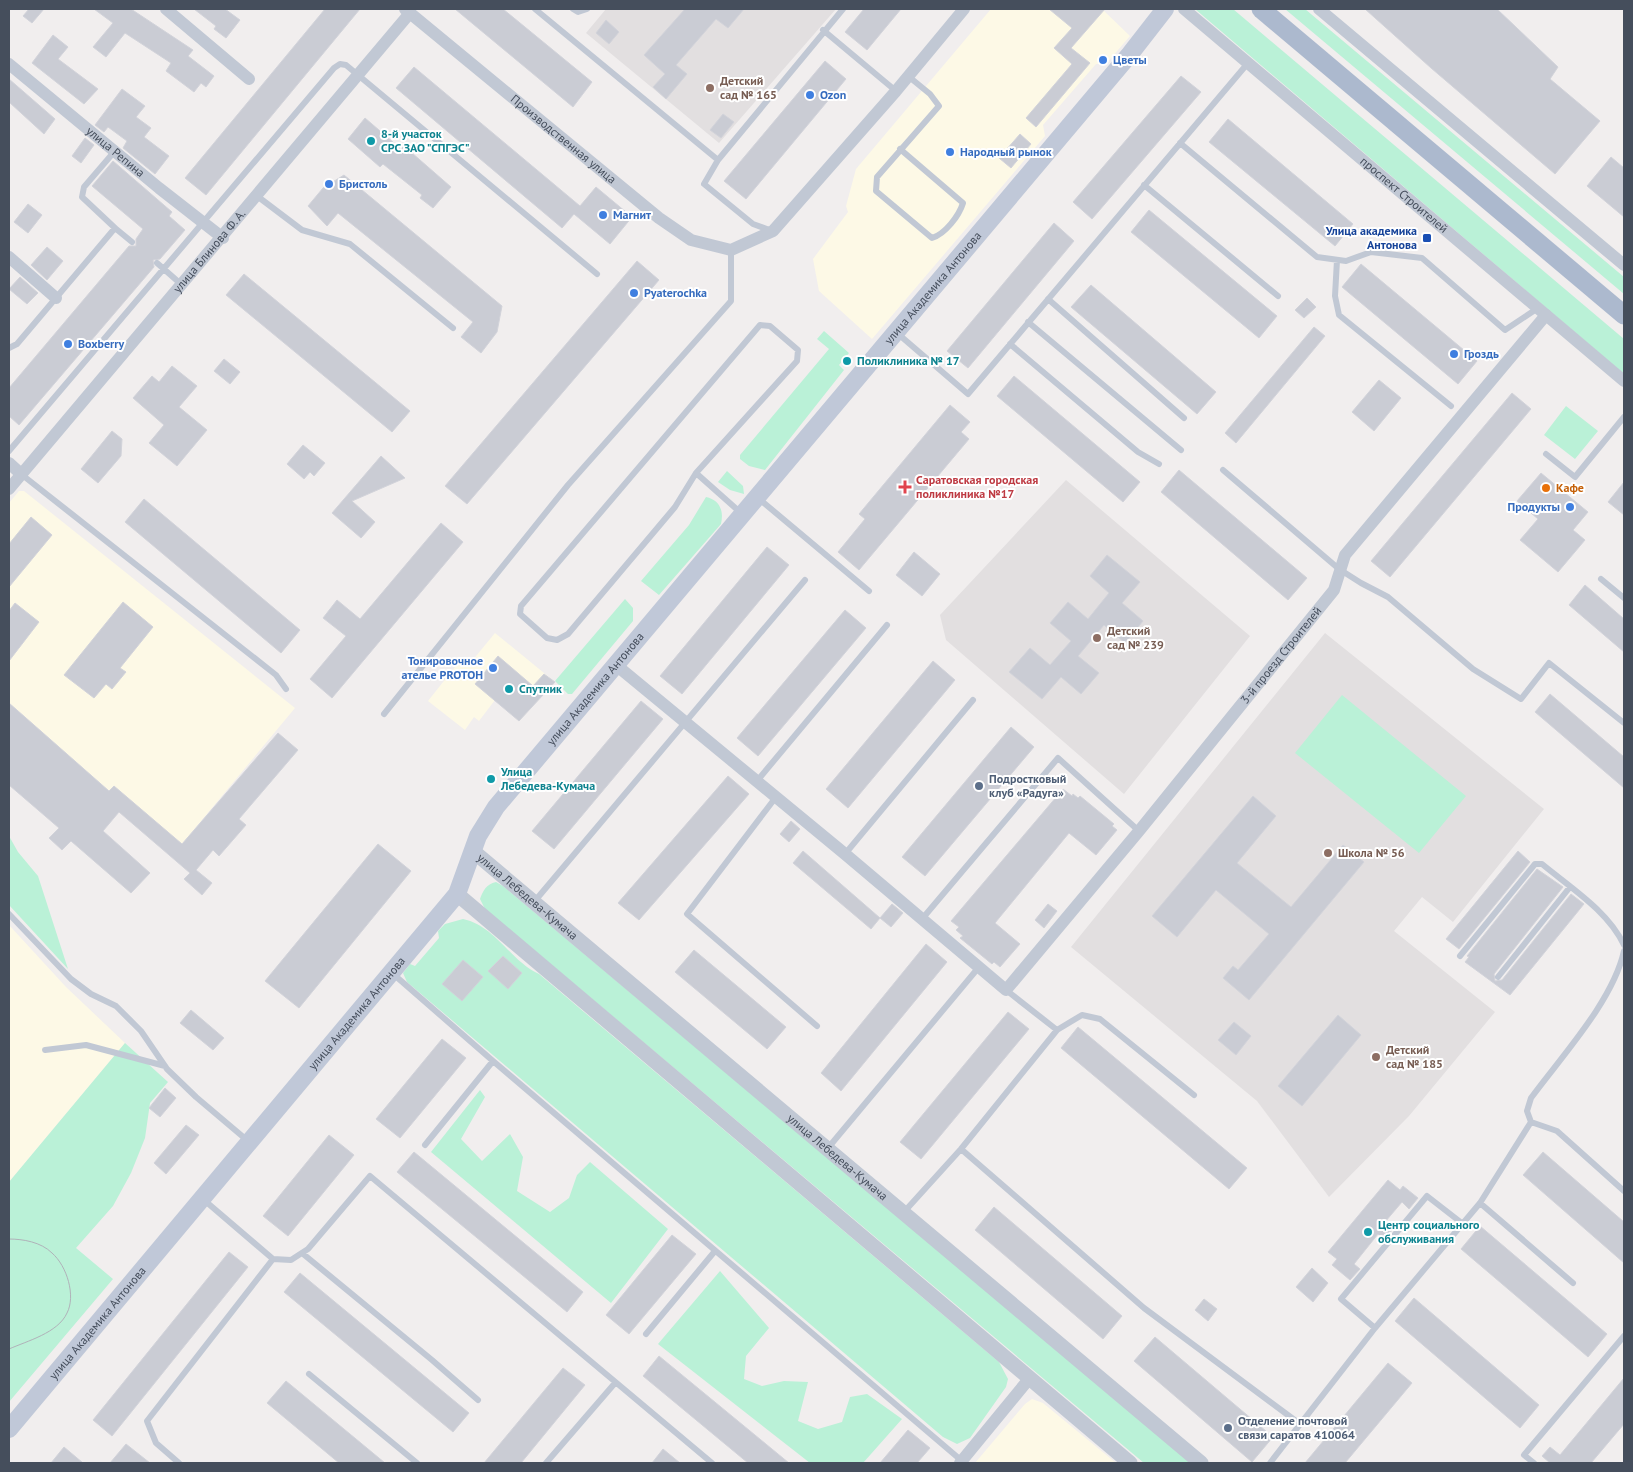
<svg xmlns="http://www.w3.org/2000/svg" width="1633" height="1472" font-family="'PT Sans',sans-serif">
<style>
.commercial{fill:#fdf9e6}
.education{fill:#e2dfe0}
.green{fill:#baf1d7}
.building{fill:#caccd4;stroke:#d2d3da}
.lines{fill:none;stroke-linecap:round;stroke-linejoin:round}
.service{stroke:#c1c8d4;stroke-width:6}
.minor{stroke:#c1c8d4;stroke-width:12}
.tertiary{stroke:#c1c8d4;stroke-width:15}
.secondary{stroke:#c0c8d8;stroke-width:18}
.primary{stroke:#acb9ce;stroke-width:19}
.tram{stroke:#b0b2b9;stroke-width:1}
.shop-dot{fill:#3f7fe0;stroke:#fff;stroke-width:2}
.education-dot{fill:#8d6e63;stroke:#fff;stroke-width:2}
.culture-dot{fill:#0f9aa8;stroke:#fff;stroke-width:2}
.transit-dot{fill:#1a4fb4;stroke:#fff;stroke-width:2}
.health-dot{fill:#e0444e;stroke:#fff;stroke-width:2}
.food-dot{fill:#e8710a;stroke:#fff;stroke-width:2}
.service-dot{fill:#5c6f8a;stroke:#fff;stroke-width:2}
.labels{text-anchor:middle;stroke-width:4;stroke-linejoin:round;paint-order:stroke}
.shop-label{font-size:12px;font-weight:bold;fill:#366cbe;stroke:#fff;text-anchor:start}
.education-label{font-size:12px;font-weight:bold;fill:#785e54;stroke:#fff;text-anchor:start}
.culture-label{font-size:12px;font-weight:bold;fill:#0d838f;stroke:#fff;text-anchor:start}
.street-label{font-size:12px;fill:#454e5c;stroke:#fff}
.transit-label{font-size:12px;font-weight:bold;fill:#164399;stroke:#fff;text-anchor:end}
.health-label{font-size:12px;font-weight:bold;fill:#be3a42;stroke:#fff;text-anchor:start}
.food-label{font-size:12px;font-weight:bold;fill:#c56008;stroke:#fff;text-anchor:start}
.service-label{font-size:12px;font-weight:bold;fill:#4e5e75;stroke:#fff;text-anchor:start}
</style>
<rect width="100%" height="100%" fill="#f1eeee"/>
<path class="commercial" d="M991 9H1102L1130 36 1106 64H1096L1043 125 1045 136 872 339 819 291 813 259 848 212 846 206 856 169Z
M19 491H24L295 708 182 844 114 786 109 791 9 703V503Z
M495 633 555 682 519 721 495 700 479 721 474 717 465 730 428 701 459 662 467 667Z
M9 925 66 987 125 1043 9 1182Z
M1032 1399 1043 1403 1116 1463H975L1025 1404Z"/>
<path class="education" d="M606 9H836L719 143 586 33Z
M1066 480 1250 636 1124 794 946 640 940 615Z
M1325 633 1544 809 1453 922 1422 897 1394 931 1495 1012 1409 1116 1329 1197 1257 1101 1071 947Z"/>
<path class="green" d="M1195 9H1233L1624 339V374Z
M1285 9H1305L1624 277V294Z
M824 331 849 353 839 365 844 370 765 470 749 466 740 459V455L829 349 817 339Z
M1566 406 1598 431 1575 459 1544 435Z
M727 471 743 486 744 494 730 490 718 482Z
M706 497C720 500 724 511 721 524L659 595 641 581 689 525Z
M625 599 633 608V621L572 694H568L555 681Z
M1342 695 1466 796 1419 853 1295 753Z
M9 836 18 852 38 876 68 969 9 905Z
M496 882 503 886 1192 1463H1144L485 909 480 899C483 891 486 884 496 882Z
M463 919C496 926 510 961 539 974L999 1362 1008 1379 1006 1387 970 1438 957 1444 943 1437 407 982 403 973 410 964 415 966 439 938 438 931 445 924Z
M125 1043 168 1082 150 1103 145 1138 131 1173 113 1206 76 1248 113 1279 9 1402V1182Z
M480 1090 485 1097 461 1139 482 1161 510 1134 523 1157 517 1191 550 1212 569 1198 577 1175 590 1162 668 1229 611 1303 431 1152Z
M720 1271 769 1328 746 1356 744 1379 762 1386 784 1381 808 1382 798 1421 818 1429 842 1422 850 1397 867 1394 902 1419 863 1463H810L658 1344Z"/>
<path class="building" d="M29 9H44L32 23 23 16Z
M94 9H131L193 50 188 56 214 76 206 87 201 83 194 92 166 71 171 63 125 33 106 57 93 47 113 23Z
M194 9H225L240 20 226 38 214 29 216 26Z
M325 9H360L206 195 185 178Z
M455 9H503L592 82 573 107Z
M685 9H744L728 28 716 19 676 65 687 74 666 99 653 87 665 74 644 55Z
M864 9H901L867 50 845 32Z
M1049 9H1105L1071 48 1090 63 1036 127 1026 118 1072 64 1054 48 1072 28Z
M1365 9H1497L1558 67 1550 79 1600 121 1555 174 1431 68Z
M606 20 619 32 609 44 596 33Z
M53 35 68 47 58 59 98 89 84 104 32 63Z
M825 61 846 79 746 199 724 181Z
M414 67 580 206 596 187 632 217 610 244 574 214 562 228 396 88Z
M1181 76 1201 92 1092 219 1073 202Z
M9 79 55 119 44 134 9 102Z
M122 89 145 106 136 117 151 128 144 137 169 156 155 174 123 148 127 141 108 127 104 132 95 125Z
M723 114 734 122 721 138 710 130Z
M365 118 401 149 404 146 451 187 433 208 420 198 422 195 383 164 380 167 348 139Z
M1228 119 1353 224 1335 246 1209 142Z
M1020 134 1031 144 1011 168 999 158Z
M85 138 94 145 81 163 72 156Z
M1611 157 1624 168V217L1587 186Z
M113 161 172 212 169 216 185 230 160 259 153 260 154 267 19 425 9 416V388L129 246H136V239L143 229 92 186Z
M344 175 502 306 497 332 481 353 461 337 473 322 338 213 327 226 308 206 323 188Z
M28 204 42 215 28 233 14 222Z
M1149 210 1277 316 1259 338 1131 232Z
M1054 223 1074 241 968 368 947 351Z
M47 247 63 261 47 280 31 265Z
M637 261 659 280 467 504 445 486Z
M1361 264 1477 361 1458 384 1342 287Z
M244 274 410 411 392 432 226 295Z
M20 277 38 293 27 304 9 289Z
M1091 285 1216 392 1197 414 1071 307Z
M1307 298 1316 307 1304 318 1295 310Z
M1314 327 1325 336 1236 443 1225 433Z
M224 359 240 372 230 384 214 371Z
M172 366 197 386 179 407 207 430 177 466 149 443 164 425 133 398 152 376 159 382Z
M1014 376 1140 482 1123 502 997 396Z
M1379 380 1401 398 1374 431 1352 412Z
M1512 393 1531 409 1390 577 1371 561Z
M950 405 970 422 961 432 969 439 859 570 838 552 865 519 859 514Z
M112 431 122 439 121 456 98 483 81 469Z
M303 445 325 463 314 476 310 472 304 479 287 464Z
M381 456 405 478 352 501 375 522 361 538 332 513Z
M1179 470 1307 578 1288 600 1161 492Z
M1541 473 1588 512 1573 530 1585 540 1558 572 1520 540 1538 519 1517 501Z
M1624 482V515L1608 502Z
M144 499 300 630 281 653 125 522Z
M31 517 52 535 9 587V544Z
M441 523 463 542 332 698 310 679 346 636 323 618 337 600 360 619Z
M767 547 789 565 682 694 660 676Z
M914 552 940 574 922 596 896 575Z
M1107 555 1140 582 1122 603 1143 621 1125 643 1104 625 1078 656 1099 673 1081 694 1061 677 1042 699 1009 672 1030 648 1050 665 1071 641 1050 623 1068 602 1088 619 1109 593 1090 576Z
M1585 585 1624 619V652L1569 605Z
M123 602 153 627 120 668 126 672 112 689 106 684 94 698 64 675Z
M15 603 39 622 9 661V611Z
M845 610 866 628 758 756 737 738Z
M498 656 533 686 544 674 555 682 519 721 475 684Z
M933 661 955 680 848 808 826 789Z
M1550 694 1624 757V788L1535 712Z
M641 701 663 719 554 849 532 831Z
M9 703 109 791 114 786 182 844 278 733 298 750 239 819 246 825 219 856 213 850 196 870 212 883 202 895 184 879 190 873 119 812 103 831 150 873 131 893 71 841 62 850 49 838 59 828 9 785Z
M1011 727 1034 747 925 876 902 857Z
M728 776 749 794 639 920 618 903Z
M1063 789 1072 796 1073 794 1078 798 1080 796 1114 824 1112 826 1117 830 1096 855 1069 833 995 923 1020 944 1000 967 994 962 992 964 960 938 963 936 956 930 959 927 951 921Z
M1253 796 1276 816 1237 863 1291 907 1343 845 1364 862 1249 1000 1223 978 1233 966 1238 970 1269 934 1216 890 1177 937 1152 916Z
M791 821 800 829 789 842 780 834Z
M378 844 411 871 299 1008 265 981Z
M803 851 880 918 871 929 793 863Z
M1518 851 1530 862 1459 949 1446 939Z
M1537 869 1563 887 1494 974 1495 981 1502 980 1571 894 1584 904 1510 995 1465 962 1469 957 1467 956Z
M892 904 903 913 891 927 880 918Z
M1048 904 1057 911 1044 928 1035 920Z
M926 944 947 962 841 1091 821 1073Z
M694 950 786 1027 767 1049 675 972Z
M503 956 522 973 508 989 488 971Z
M463 960 483 977 462 1001 442 984Z
M191 1010 224 1038 213 1050 180 1023Z
M1008 1012 1029 1029 921 1159 900 1142Z
M1338 1015 1361 1035 1302 1106 1278 1086Z
M1234 1022 1251 1036 1236 1055 1218 1040Z
M1078 1027 1247 1168 1229 1189 1061 1048Z
M442 1039 466 1058 400 1138 376 1119Z
M165 1088 176 1098 160 1117 149 1108Z
M186 1125 199 1135 166 1174 154 1163Z
M329 1135 354 1155 288 1236 263 1216Z
M414 1152 583 1292 567 1312 397 1172Z
M1543 1152 1624 1222V1263L1523 1175Z
M1388 1180 1400 1190 1403 1186 1418 1198 1409 1209 1402 1202 1385 1222 1393 1229 1384 1240 1378 1234 1354 1264 1360 1269 1350 1280 1332 1265 1337 1259 1328 1252Z
M994 1207 1122 1316 1103 1339 975 1230Z
M1480 1226 1607 1334 1588 1357 1461 1249Z
M672 1235 696 1254 629 1334 606 1315Z
M229 1252 248 1267 112 1436 93 1420Z
M1312 1268 1328 1283 1313 1302 1296 1287Z
M300 1273 469 1413 453 1432 284 1292Z
M1414 1298 1539 1405 1520 1428 1395 1321Z
M1204 1299 1217 1309 1208 1321 1195 1310Z
M1155 1337 1273 1437 1252 1462 1134 1361Z
M659 1356 789 1463H748L643 1376Z
M1388 1363 1412 1383 1345 1463H1305Z
M563 1368 585 1385 521 1463H484Z
M1624 1378V1424L1591 1463H1550L1542 1456 1550 1447 1560 1455Z
M286 1381 385 1463H339L267 1403Z
M908 1430 930 1448 917 1463H880Z
M126 1444 150 1463H110Z
M64 1447 83 1463H51Z
M663 1449 680 1463H652Z"/>
<g class="lines">
<path class="service" d="M535 9 718 160
M573 9 578 12 587 9
M823 30 896 91
M1180 143 1317 257 1346 261 1371 252 1422 258 1505 330 1538 308
M900 149 963 203C959 216 945 234 932 238L876 191 877 177 939 106 930 94 908 76
M1144 185 1278 296
M257 196 302 230 350 244 453 328
M115 228 132 242
M772 231 753 224 704 184 718 160 843 9
M1337 260 1335 296 1339 315 1451 406
M157 263 182 285
M1048 299 1184 418
M1028 322 1181 450
M897 333 968 394 1248 63
M1010 344 1138 452 1159 464
M9 348 17 344 115 228 82 197 84 187 114 152
M9 451 334 68 340 64 346 65 597 274
M1546 454 1575 477 1624 417
M1223 470 1339 569 1361 583 1388 597 1473 669 1521 699 1549 663 1624 723
M696 473 675 507 568 634 557 640 547 638 520 614 521 606 760 325 770 326 798 350 797 361 696 473 741 513
M21 474 276 675 286 689
M758 498 869 591
M1601 579 1624 598
M384 714 568 485 731 301V250
M757 781 887 625
M776 797 687 914 817 1026
M845 854 973 700
M534 902 805 580
M9 914 71 979 91 994 116 1006 141 1031 167 1069 196 1097 248 1141
M922 919 1058 758 1139 831
M1460 956 1535 864H1542C1571 888 1608 911 1624 945
M392 973 493 1061 962 1461
M1498 977 1570 887
M1006 990 1057 1030 1082 1015 1100 1019 1194 1095
M45 1050 86 1045 165 1066
M1531 1122 1527 1111 1531 1098C1561 1057 1613 1001 1624 951
M425 1145 493 1061
M828 1148 979 967
M961 1149 1144 1308 1300 1424
M204 1200 273 1259 291 1260 308 1249 370 1176 712 1463
M1480 1203 1573 1283
M904 1212 961 1149 1057 1030
M302 1253 432 1360 478 1400
M1375 1328 1341 1299 1427 1196 1463 1224
M646 1334 715 1251
M309 1374 417 1463
M179 1463 156 1443 147 1421 273 1259
M546 1463 615 1383
M1270 1463 1375 1328 1480 1203 1531 1122 1557 1131 1624 1191
M1534 1463 1524 1455 1624 1336"/>
<g class="minor">
<path d="M166 9 249 79"/>
<path id="s1" d="M405 9 659 218 691 240 731 250 773 231 896 91 964 9"/>
<path id="s2" d="M1184 9 1624 381"/>
<path d="M1319 9 1624 265"/>
<path id="s3" d="M9 64 159 188 223 238"/>
<path d="M9 257 56 298"/>
<path d="M9 463 21 474"/>
<path id="s4" d="M9 489 410 13"/>
<path id="s5" d="M616 665 845 854 1006 990 1139 831 1334 590 1345 555 1546 315"/>
<path d="M960 1463 1029 1379"/>
</g>
<g class="tertiary">
<path id="s6" d="M473 851 1201 1463"/>
<path d="M457 894 1130 1463"/>
</g>
<path class="secondary" id="s7" d="M9 1429 457 894 478 836 496 807 1130 54 1165 9"/>
<path class="primary" d="M1261 9 1624 315"/>
<path class="tram" d="M9 1239C23 1239 41 1242 52 1253 67 1266 76 1296 67 1313 58 1333 27 1341 9 1349"/>
</g>
<g class="shop-dot">
<circle cx="1103" cy="60" r="5"/>
<circle cx="810" cy="95" r="5"/>
<circle cx="950" cy="152" r="5"/>
<circle cx="329" cy="184" r="5"/>
<circle cx="603" cy="215" r="5"/>
<circle cx="634" cy="293" r="5"/>
<circle cx="68" cy="344" r="5"/>
<circle cx="1454" cy="354" r="5"/>
<circle cx="1570" cy="507" r="5"/>
<circle cx="493" cy="668" r="5"/>
</g>
<g class="education-dot">
<circle cx="710" cy="88" r="5"/>
<circle cx="1097" cy="638" r="5"/>
<circle cx="1328" cy="853" r="5"/>
<circle cx="1376" cy="1057" r="5"/>
</g>
<g class="culture-dot">
<circle cx="371" cy="141" r="5"/>
<circle cx="847" cy="361" r="5"/>
<circle cx="509" cy="689" r="5"/>
<circle cx="491" cy="779" r="5"/>
<circle cx="1368" cy="1232" r="5"/>
</g>
<rect class="transit-dot" x="1422" y="233" width="10" height="10" rx="2.5"/>
<path class="health-dot" d="M902.5 479.5h5v5h5v5h-5v5h-5v-5h-5v-5h5z"/>
<circle class="food-dot" cx="1546" cy="488" r="5"/>
<g class="service-dot">
<circle cx="979" cy="786" r="5"/>
<circle cx="1228" cy="1428" r="5"/>
</g>
<g class="labels">
<g class="shop-label">
<text x="1113" y="64">Цветы</text>
<text x="820" y="99">Ozon</text>
<text x="960" y="156">Народный рынок</text>
<text x="339" y="188">Бристоль</text>
<text x="613" y="219">Магнит</text>
<text x="644" y="297">Pyaterochka</text>
<text x="78" y="348">Boxberry</text>
<text x="1464" y="358">Гроздь</text>
<text x="1560" y="511" text-anchor="end">Продукты</text>
<text x="483" y="665" text-anchor="end">Тонировочное<tspan x="483" dy="14">ателье PROTOH</tspan></text>
</g>
<g class="education-label">
<text x="720" y="85">Детский<tspan x="720" dy="14">сад № 165</tspan></text>
<text x="1107" y="635">Детский<tspan x="1107" dy="14">сад № 239</tspan></text>
<text x="1338" y="857">Школа № 56</text>
<text x="1386" y="1054">Детский<tspan x="1386" dy="14">сад № 185</tspan></text>
</g>
<g class="culture-label">
<text x="381" y="138">8-й участок<tspan x="381" dy="14">СРС ЗАО "СПГЭС"</tspan></text>
<text x="857" y="365">Поликлиника № 17</text>
<text x="519" y="693">Спутник</text>
<text x="501" y="776">Улица<tspan x="501" dy="14">Лебедева-Кумача</tspan></text>
<text x="1378" y="1229">Центр социального<tspan x="1378" dy="14">обслуживания</tspan></text>
</g>
<g class="street-label">
<text dy="4" stroke="none"><textPath href="#s1" startOffset="205">Производственная улица</textPath></text>
<text dy="4" stroke="none"><textPath href="#s3" startOffset="138">улица Репина</textPath></text>
<text dy="4" stroke="none"><textPath href="#s2" startOffset="288">проспект Строителей</textPath></text>
<text dy="4" stroke="none"><textPath href="#s4" startOffset="311">улица Блинова Ф. А.</textPath></text>
<text dy="4" stroke="none"><textPath href="#s7" startOffset="1472">улица Академика Антонова</textPath></text>
<text dy="4" stroke="none"><textPath href="#s5" startOffset="941">3-й проезд Строителей</textPath></text>
<text dy="4" stroke="none"><textPath href="#s7" startOffset="948">улица Академика Антонова</textPath></text>
<text dy="4" stroke="none"><textPath href="#s6" startOffset="71">улица Лебедева-Кумача</textPath></text>
<text dy="4" stroke="none"><textPath href="#s7" startOffset="542">улица Академика Антонова</textPath></text>
<text dy="4" stroke="none"><textPath href="#s6" startOffset="476">улица Лебедева-Кумача</textPath></text>
<text dy="4" stroke="none"><textPath href="#s7" startOffset="138">улица Академика Антонова</textPath></text>
</g>
<g class="transit-label">
<text x="1417" y="235">Улица академика<tspan x="1417" dy="14">Антонова</tspan></text>
</g>
<g class="health-label">
<text x="916" y="484">Саратовская городская<tspan x="916" dy="14">поликлиника №17</tspan></text>
</g>
<g class="food-label">
<text x="1556" y="492">Кафе</text>
</g>
<g class="service-label">
<text x="989" y="783">Подростковый<tspan x="989" dy="14">клуб «Радуга»</tspan></text>
<text x="1238" y="1425">Отделение почтовой<tspan x="1238" dy="14">связи саратов 410064</tspan></text>
</g>
</g>
<rect width="1633" height="1472" fill="none" stroke="#454e5c" stroke-width="20"/>
</svg>
